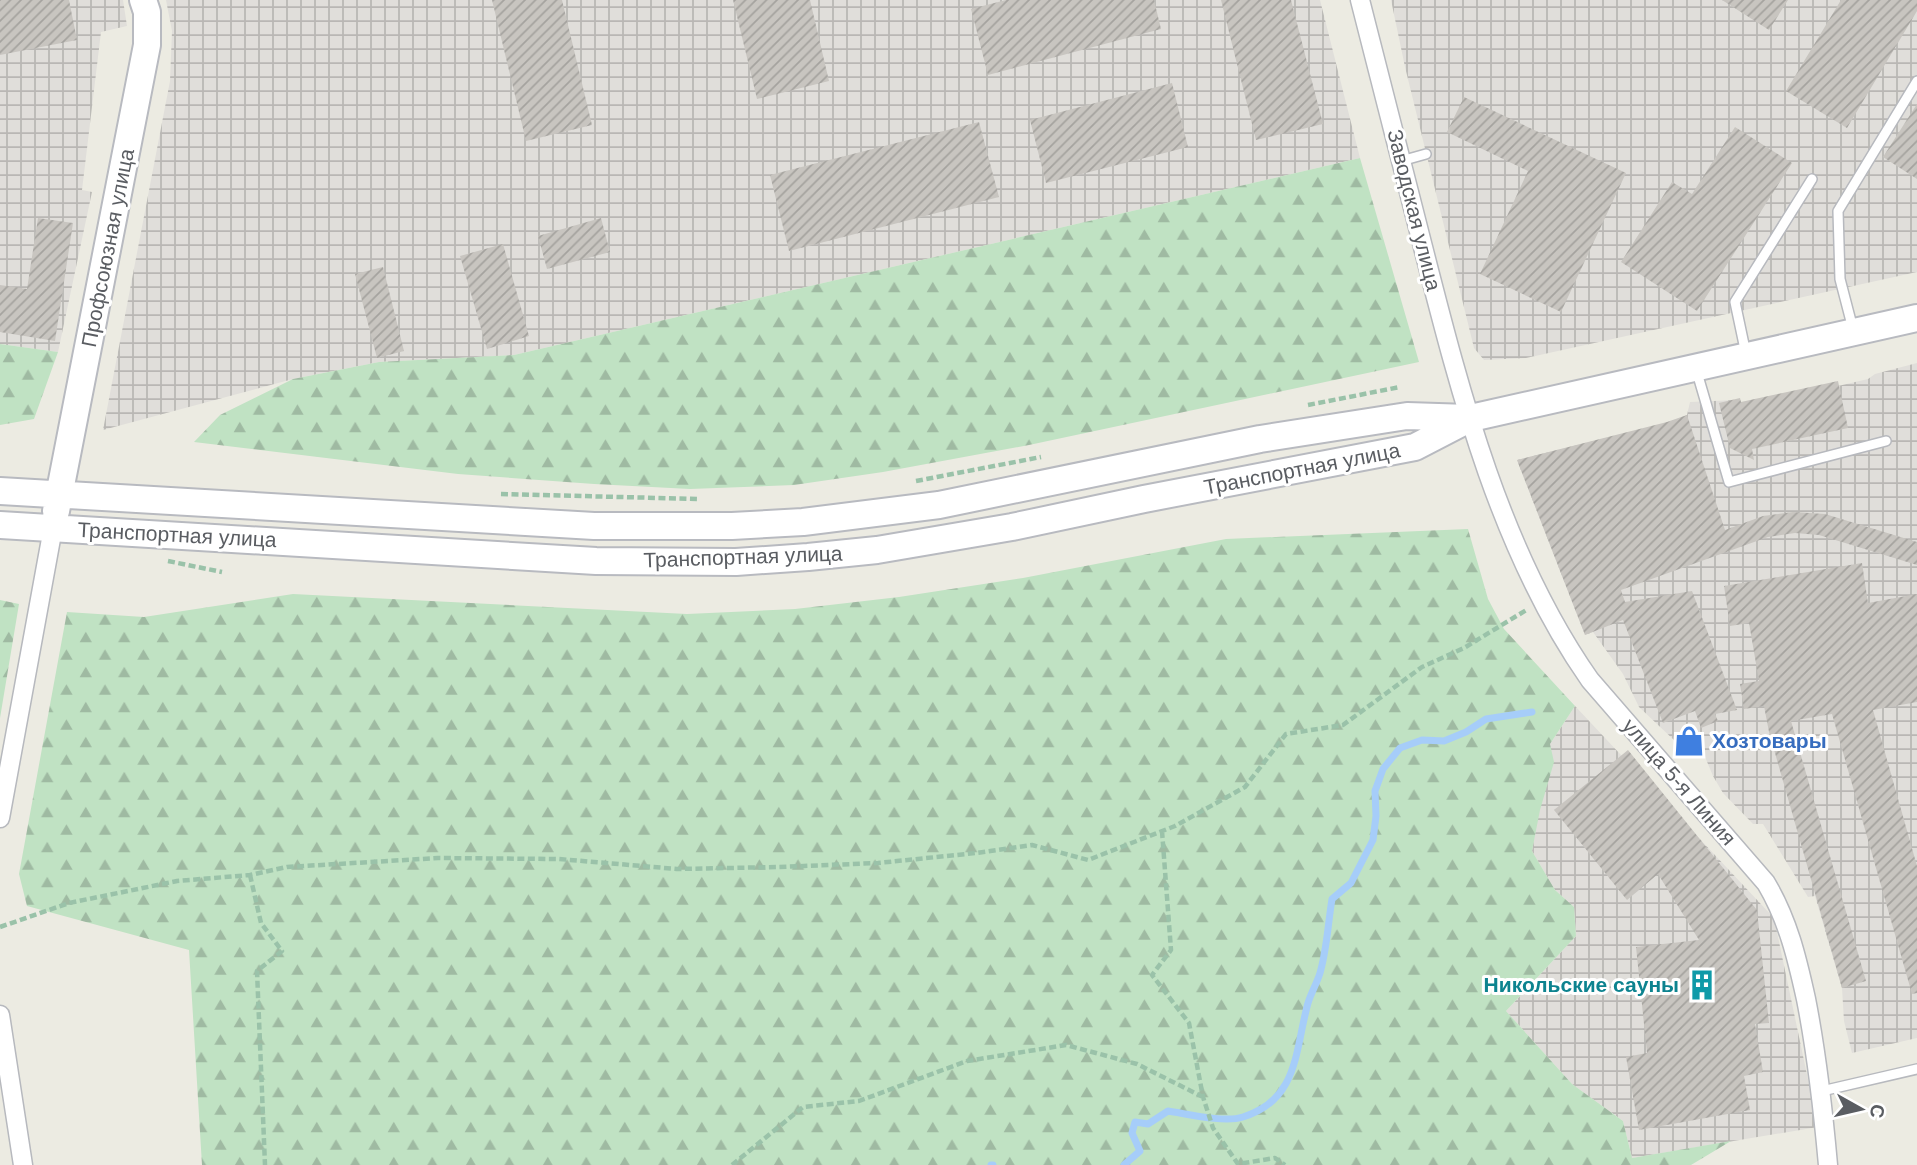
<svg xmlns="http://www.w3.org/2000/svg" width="1917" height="1165" font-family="Helvetica,sans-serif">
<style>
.industrial{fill:url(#industrial-grid)}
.forest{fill:url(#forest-firs)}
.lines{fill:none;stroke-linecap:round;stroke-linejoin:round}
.stream{stroke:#a6cdf9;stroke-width:7}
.building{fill:url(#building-hatch)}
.lane-casing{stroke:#b7b9be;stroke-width:12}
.street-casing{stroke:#b7b9be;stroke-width:21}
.secondary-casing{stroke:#b8bac0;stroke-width:30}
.path{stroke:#9ac2a9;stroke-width:4.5;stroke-dasharray:7 3.5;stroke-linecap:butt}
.lane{stroke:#fff;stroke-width:9}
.street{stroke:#fff;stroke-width:18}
.secondary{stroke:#fff;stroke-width:26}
.labels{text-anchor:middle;stroke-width:6;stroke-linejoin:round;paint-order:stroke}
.street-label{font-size:21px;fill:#5a5d62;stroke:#fff}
.shop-label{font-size:21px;font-weight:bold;fill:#366cbe;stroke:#fff;text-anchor:start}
.culture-label{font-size:21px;font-weight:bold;fill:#0d838f;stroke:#fff;text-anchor:end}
</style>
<defs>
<pattern id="industrial-grid" width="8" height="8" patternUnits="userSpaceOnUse" patternTransform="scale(1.75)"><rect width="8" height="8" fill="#e0deda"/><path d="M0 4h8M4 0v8" fill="none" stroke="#b9b7b4"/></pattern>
<pattern id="forest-firs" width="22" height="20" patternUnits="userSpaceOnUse" patternTransform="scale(1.75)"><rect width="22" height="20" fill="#c0e2c3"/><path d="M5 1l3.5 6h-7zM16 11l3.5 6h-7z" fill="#9fbaa2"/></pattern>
<pattern id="building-hatch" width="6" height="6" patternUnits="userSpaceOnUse" patternTransform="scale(1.75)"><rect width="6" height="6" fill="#c8c5c0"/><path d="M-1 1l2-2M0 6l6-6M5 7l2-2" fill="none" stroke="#a5a39f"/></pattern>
</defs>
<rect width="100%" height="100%" fill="#ecebe2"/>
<path class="industrial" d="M0 0H123L127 26 101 32 82 190 92 192 58 352 0 344Z
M166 0H1320L1360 158 514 355 379 362 293 379 103 430 170 81 172 31Z
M1391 0H1917V272L1526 358 1484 360 1474 348 1405 67Z
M1917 363V1038L1852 1053 1844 1021 1842 988 1815 896 1808 897 1763 824H1753L1723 793 1713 776 1695 733 1675 741 1639 707 1623 674 1593 632 1585 635 1517 460 1663 424 1687 415 1690 402 1737 400 1739 409 1868 379 1875 374Z
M1575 706 1774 918 1818 1127 1632 1158 1623 1121 1572 1084 1506 1011 1576 936 1574 907 1555 890 1532 851 1550 744Z"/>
<path class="forest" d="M1360 158 1419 362 1029 445 883 472 794 485 690 489 594 484 458 474 194 442 220 415 293 379 379 362 514 355Z
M0 344 58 352 34 419 0 425Z
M1468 529 1488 599 1504 629 1575 706 1550 744 1554 762 1540 810 1532 851 1555 890 1574 907 1576 936 1506 1011 1572 1084 1623 1121 1632 1158 1731 1141 1691 1165H202L189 950 27 906 19 874 67 612 144 617 293 594 687 614 795 609 899 597 1023 578 1226 539Z
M0 600 19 604 0 718Z"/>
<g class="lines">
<path class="stream" d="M991 1165H993
M1124 1165 1140 1151 1132 1133 1135 1122 1148 1124 1168 1111C1188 1114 1224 1123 1243 1117 1299 1100 1295 1049 1308 1003 1311 993 1317 983 1320 973 1327 949 1328 923 1332 899L1351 883 1373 840 1376 816 1375 791 1383 769 1400 748 1422 740 1444 741 1466 732 1486 719 1532 712"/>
</g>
<path class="building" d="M0 0H69L77 40 0 55Z
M492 0H562L592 125 526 141Z
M733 0H810L829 81 757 99Z
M1006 0H1154L1161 29 988 75 971 9Z
M1221 0H1291L1323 124 1256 140Z
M1722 0H1788L1769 30Z
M1841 0H1917V11L1847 128 1786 91Z
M1172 83 1188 147 1046 183 1030 120Z
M1464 97 1626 173 1561 312 1480 274 1528 171 1447 132Z
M1917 104V179L1883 157Z
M979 122 999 197 789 251 770 175Z
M1735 127 1792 163 1697 311 1621 262 1672 182 1692 194Z
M38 218 73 223 55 341 0 332V285L27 289Z
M601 218 610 252 547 269 538 236Z
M503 244 529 336 487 349 460 256Z
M383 267 404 351 377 358 355 274Z
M1838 381 1848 428 1752 449 1754 460 1730 448 1719 403 1740 398 1741 402Z
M1687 415 1725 530 1763 516 1793 512 1825 514 1917 542V565L1819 535 1795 533 1768 537 1621 590 1625 602 1692 591 1737 710 1715 714 1718 721 1701 728 1695 711 1663 723 1623 620 1585 635 1517 460 1667 422Z
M1862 563 1868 603 1917 594V702L1873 710 1917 866V993L1912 994 1832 714 1791 721 1866 981 1842 988 1769 732 1764 706 1744 709 1740 684 1759 681 1749 623 1730 626 1724 586Z
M1628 750 1757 910 1769 1023 1755 1024 1763 1072 1744 1076 1750 1110 1639 1130 1626 1057 1647 1053 1636 947 1699 940 1658 874 1627 900 1554 810Z"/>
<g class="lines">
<g class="lane-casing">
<path id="lane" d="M1401 161 1426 154
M1853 329 1840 279 1838 211 1917 81
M1746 354 1735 302 1812 179
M1696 369 1729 482 1886 441
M1822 1091 1917 1069"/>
</g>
<g class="street-casing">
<path id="street" d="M1360 0C1381 82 1402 165 1423 247 1461 396 1501 553 1590 680L1766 883C1788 920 1797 958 1806 999 1817 1055 1823 1109 1828 1165
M0 818 53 528
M0 1015 23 1165"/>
</g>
<g class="secondary-casing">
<path id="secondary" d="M0 491 594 526H732L803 522 939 505 1260 439 1407 416 1469 418
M56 511 147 45V12L143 0
M0 525 596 561 736 562 808 557 877 550 1012 527 1144 499 1415 447 1471 418 1917 318"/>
</g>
<path class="path" d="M1308 405 1400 387
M916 481 1041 457
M501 494 699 499
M168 561 222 572
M1162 831 1171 950 1152 975 1189 1023 1203 1097 1213 1128 1238 1164 1275 1158 1285 1165
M250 875 261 923 282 951 257 971 265 1165
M0 927 69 903 177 881 250 875 287 867 438 858 559 859 677 869 779 867 878 863 976 853 1032 845 1088 860 1175 826 1245 787 1286 734 1343 725 1422 667 1464 648 1528 609
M732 1165 803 1107 859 1101 967 1061 1066 1045 1137 1064 1203 1097"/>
<use href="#lane" class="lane"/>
<use href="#street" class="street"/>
<use href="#secondary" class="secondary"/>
</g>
<defs>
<g id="shop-bare" transform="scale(2.415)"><path d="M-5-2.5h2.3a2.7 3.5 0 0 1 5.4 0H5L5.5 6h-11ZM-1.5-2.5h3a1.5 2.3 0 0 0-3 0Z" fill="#3f7fe0" stroke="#fff" stroke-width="2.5" paint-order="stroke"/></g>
<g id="building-bare" transform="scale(2.415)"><path d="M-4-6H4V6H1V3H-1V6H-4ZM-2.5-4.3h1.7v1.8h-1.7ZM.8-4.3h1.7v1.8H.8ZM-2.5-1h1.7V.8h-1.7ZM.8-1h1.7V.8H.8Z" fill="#0f9aa8" stroke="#fff" stroke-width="2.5" paint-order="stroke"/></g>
</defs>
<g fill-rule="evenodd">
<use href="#shop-bare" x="1689" y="741"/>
<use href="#building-bare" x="1702" y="985"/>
</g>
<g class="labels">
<g class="street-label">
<text transform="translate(1414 210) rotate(76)" y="7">Заводская улица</text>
<text transform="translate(108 248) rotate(-79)" y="7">Профсоюзная улица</text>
<text transform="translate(1302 469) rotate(-11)" y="7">Транспортная улица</text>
<text transform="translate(177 535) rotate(3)" y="7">Транспортная улица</text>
<text transform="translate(743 557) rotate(-2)" y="7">Транспортная улица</text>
<text transform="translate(1679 782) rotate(49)" y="7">улица 5-я Линия</text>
</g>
<g class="shop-label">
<text x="1712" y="748">Хозтовары</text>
</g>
<g class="culture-label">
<text x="1679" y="992">Никольские сауны</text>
</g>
</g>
<g transform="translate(1861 1109) rotate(98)" stroke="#ffffff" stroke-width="5" paint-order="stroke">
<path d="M0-5L12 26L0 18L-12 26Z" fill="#5a5d62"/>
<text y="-10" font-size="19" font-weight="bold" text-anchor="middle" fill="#5a5d62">С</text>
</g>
</svg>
